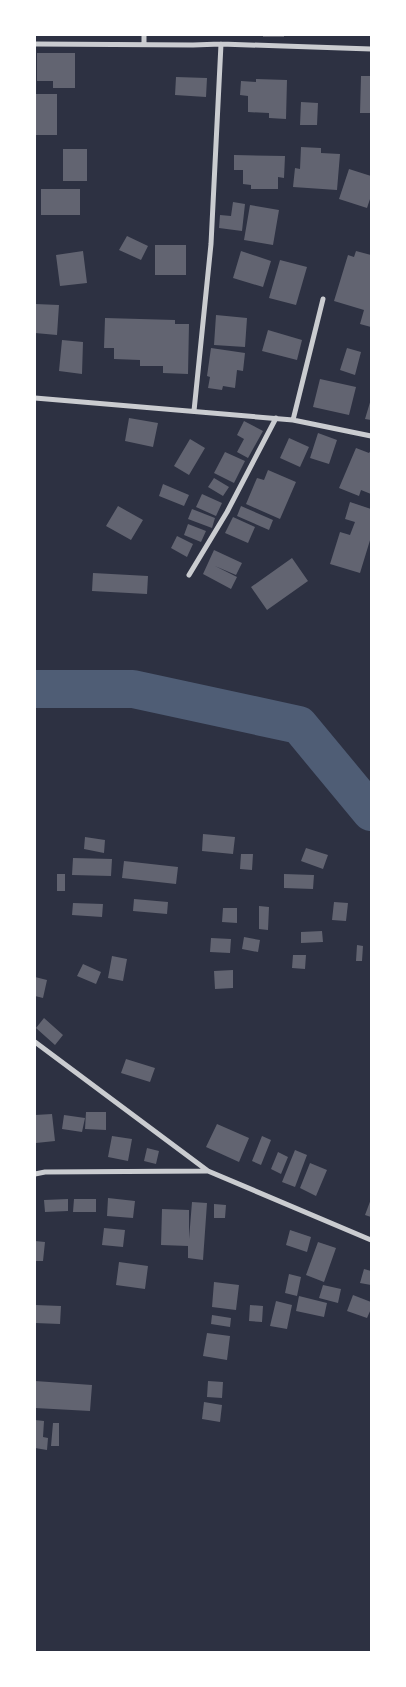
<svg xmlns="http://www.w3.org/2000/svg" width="406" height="1687" font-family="'Source Sans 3',sans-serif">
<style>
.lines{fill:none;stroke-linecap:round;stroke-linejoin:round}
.river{stroke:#4f5d75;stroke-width:38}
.building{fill:#626471}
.minor{stroke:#caccd0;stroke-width:5}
</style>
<rect width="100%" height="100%" fill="#2d3142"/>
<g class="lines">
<path class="river" d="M35 689H133L299 725 371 812"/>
</g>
<path class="building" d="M263 35H284V37H263Z
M37 53H75V88H53V81H37Z
M361 76H371V113H360Z
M176 77 207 78 206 97 175 95Z
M256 79 287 80 286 119 269 118V113L248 112V96L240 95 241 81 256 82Z
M35 94H57V135H35Z
M301 102 318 103 317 125H300Z
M301 147 321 148V153L340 154 337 190 293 187 295 168 300 169Z
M63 149H87V181H63Z
M234 155 285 156 284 178 278 177V189H251V185L243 184V170H234Z
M349 169 371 176V196L367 208 339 199Z
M41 189H80V215H41Z
M233 202 245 204 242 231 219 228 220 215 231 216Z
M250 205 279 210 273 245 244 240Z
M127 236 148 246 141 260 119 250Z
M155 245H186V275H155Z
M83 251 87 283 60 286 56 255Z
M241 251 271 261 263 287 233 278Z
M356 251 371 255V327L360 324 364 310 334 301 348 255 354 257Z
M280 260 307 267 296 305 269 298Z
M35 304 59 305 57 335 35 333Z
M216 315 247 318 245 347 214 345Z
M105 318 175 320V324H189L188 374 163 373V366H140V360L114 359V348H104Z
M268 330 302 340 297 360 262 351Z
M62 340 83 342 82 374 59 371Z
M211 348 245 353 243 371 237 370 235 388 223 386 222 390 208 388 210 377 207 376Z
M347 348 361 352 355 375 340 370Z
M320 379 356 387 349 415 313 407Z
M371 399V420L365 419Z
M129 418 158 423 153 447 125 441Z
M244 421 263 431 248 458 237 452 244 439 237 435Z
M318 433 337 440 329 464 310 458Z
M289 438 309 447 300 467 280 458Z
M190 439 205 448 189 475 174 466Z
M356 448 369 453 371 450V494L361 490 359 496 339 488Z
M225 452 245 461 234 483 214 473Z
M268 470 296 482 280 519 246 504 257 478 264 480Z
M214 478 229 487 223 496 208 487Z
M163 484 189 495 184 506 159 496Z
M202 494 222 503 216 516 196 507Z
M350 502 371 509V537L360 573 330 564 340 532 350 535 355 522 345 519Z
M118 506 143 520 131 540 106 526Z
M241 506 273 520 269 530 237 516Z
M192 509 215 518 212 528 188 519Z
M233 517 255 527 248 543 225 533Z
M188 524 206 531 201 542 184 535Z
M177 536 193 544 187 557 171 548Z
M214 550 242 563 236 575 215 566 237 577 231 589 203 574Z
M292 558 308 581 267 610 251 587Z
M93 573 148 576 147 594 92 591Z
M203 834 235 837 233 854 202 851Z
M85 837 105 840 104 853 84 849Z
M306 848 328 855 323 869 301 861Z
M241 854H253L252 870 240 869Z
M73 858 112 859 111 876 72 875Z
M124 861 178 867 176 884 122 878Z
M57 874H65V891H57Z
M284 874 314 875 313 889 284 888Z
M134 899 168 902 167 914 133 911Z
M334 902 348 903 346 921 332 920Z
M73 903 103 904 102 917 72 915Z
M259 906 269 907 268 930 259 929Z
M223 908H237V923L222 922Z
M322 931 323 942 301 943V932Z
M244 937 260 940 258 952 242 949Z
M211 938 231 939 230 953 210 952Z
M357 945 363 946 362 961H356Z
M293 955H306L305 969 292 968Z
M112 956 127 959 123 981 108 978Z
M83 964 101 972 96 984 77 976Z
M233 970V988L215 989 214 971Z
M35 977 47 980 43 998 35 996Z
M44 1018 63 1035 55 1045 36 1028Z
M126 1059 155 1068 150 1082 121 1073Z
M86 1112H106V1130L85 1129Z
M52 1114 55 1141 36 1143 35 1115Z
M64 1115 85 1118 82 1132 62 1129Z
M217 1124 249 1138 239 1162 206 1147Z
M112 1136 132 1139 128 1161 108 1157Z
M262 1136 271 1140 261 1165 252 1161Z
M147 1148 159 1151 156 1164 144 1161Z
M295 1150 307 1155 295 1187 282 1182Z
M278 1152 288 1157 281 1174 271 1169Z
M310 1163 327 1170 316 1196 300 1188Z
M108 1198 135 1201 133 1218 107 1216Z
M68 1199V1211L45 1212 44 1200Z
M74 1199H96V1212H73Z
M371 1199V1217L365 1215Z
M192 1202 207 1203 203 1260 188 1258V1246L161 1245 162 1209 189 1210V1239Z
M214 1204 226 1205 225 1218H214Z
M104 1228 125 1230 123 1247 102 1245Z
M290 1230 311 1237 307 1252 286 1245Z
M35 1241 45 1242 43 1261H35Z
M318 1242 336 1248 324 1282 306 1275Z
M119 1262 148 1266 145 1289 116 1285Z
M364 1269 371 1271V1285L360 1283Z
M289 1274 301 1277 297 1296 285 1293Z
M214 1282 239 1285 236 1310 212 1307Z
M323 1285 341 1289 338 1303 319 1298Z
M353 1295 371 1302V1309L367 1318 347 1311Z
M299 1296 327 1303 324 1317 296 1311Z
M276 1301 292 1305 287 1329 270 1326Z
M35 1305 61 1306 60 1324 35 1323Z
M250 1305 263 1306 262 1322 249 1321Z
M212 1315 231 1318 230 1327 211 1324Z
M207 1333 230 1336 227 1360 203 1356Z
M35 1381 92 1385 90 1411 35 1408Z
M208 1381 223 1382 222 1398 207 1397Z
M204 1402 222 1405 220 1422 202 1419Z
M35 1420 44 1421 43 1437 48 1438 47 1450 35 1448Z
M53 1423H59V1446H51Z"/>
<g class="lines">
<path class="minor" d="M144 35V44
M35 44 193 45 221 44 371 49
M35 398 293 420 371 436
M194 411 211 244 221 44
M293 420 323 299
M189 575 227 512 276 418
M35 1042 208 1171 371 1240
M35 1174 45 1172 207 1171"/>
</g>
<rect width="406" height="1687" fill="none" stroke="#ffffff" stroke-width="72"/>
</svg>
